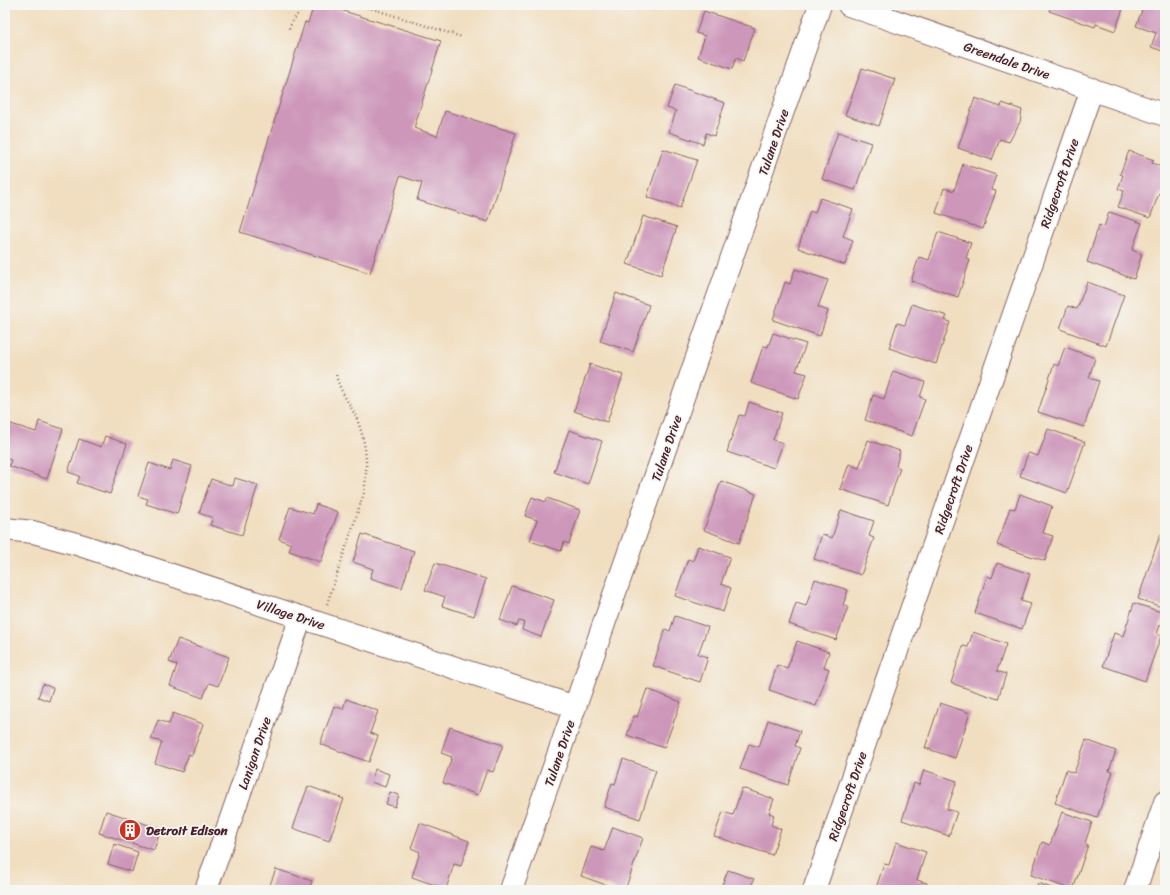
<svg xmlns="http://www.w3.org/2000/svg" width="1170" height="895" font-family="Sriracha,sans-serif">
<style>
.building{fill:#cd97ba}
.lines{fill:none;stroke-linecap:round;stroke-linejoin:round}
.minor-casing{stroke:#84625f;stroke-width:24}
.path{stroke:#84625f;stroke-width:2.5;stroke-dasharray:1 3;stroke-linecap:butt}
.minor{stroke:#fff;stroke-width:22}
.labels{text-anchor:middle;stroke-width:3.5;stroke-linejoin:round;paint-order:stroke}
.street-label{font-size:13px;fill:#4a1f2b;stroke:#f6f6f2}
.poi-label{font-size:13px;font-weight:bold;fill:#4a1f2b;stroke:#f6f6f2;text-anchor:start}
</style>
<rect width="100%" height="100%" fill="#f6f6f2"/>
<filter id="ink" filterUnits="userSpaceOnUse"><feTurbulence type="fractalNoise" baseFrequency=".025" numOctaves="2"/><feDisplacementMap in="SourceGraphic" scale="8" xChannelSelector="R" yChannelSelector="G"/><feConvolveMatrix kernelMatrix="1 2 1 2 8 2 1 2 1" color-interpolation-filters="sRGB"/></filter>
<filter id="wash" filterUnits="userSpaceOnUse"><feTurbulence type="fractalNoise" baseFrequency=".012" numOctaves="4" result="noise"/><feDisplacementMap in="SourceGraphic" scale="16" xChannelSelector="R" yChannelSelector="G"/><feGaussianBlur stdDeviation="0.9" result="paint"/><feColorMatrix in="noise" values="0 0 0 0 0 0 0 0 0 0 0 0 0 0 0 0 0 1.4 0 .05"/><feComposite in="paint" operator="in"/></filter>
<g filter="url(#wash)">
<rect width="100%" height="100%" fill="#f1dec0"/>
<g id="blocks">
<path class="building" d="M314 5H324L441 41 414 128 437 136 445 111 516 133 488 222 417 200 422 183 400 176 370 273 240 232 305 22 308 23Z
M1051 5H1122L1124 6 1115 31 1096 24 1095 27 1049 11Z
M1144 5H1165V52L1151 47 1156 33 1136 26Z
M704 11 755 28 743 61 736 58 732 69 698 57 705 36 696 33Z
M862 68 895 79 879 126 845 115Z
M675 85 725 103 714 136 706 133 703 144 669 132 676 111 667 108Z
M975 98 1001 107 1002 103 1022 110 1020 122 1009 142 1000 139 992 160 958 148Z
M838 132 871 143 855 190 822 179Z
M663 149 697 160 680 208 647 197Z
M1129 151 1154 160 1152 163 1165 168V195L1159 193 1150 218 1118 207 1124 191 1118 189 1123 175 1120 174Z
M963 164 996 175 991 190 996 191 983 229 936 213 944 188 954 191Z
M820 198 853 209 843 236 853 240 845 265 798 248 810 211 815 213Z
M1109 212 1142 223 1132 250 1142 254 1134 279 1087 262 1099 225 1104 227Z
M643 216 677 227 661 275 627 264Z
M938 232 971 243 966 258 970 260 958 297 911 281 919 257 929 260Z
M795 269 828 280 818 307 828 311 820 336 773 320 785 282 790 284Z
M1087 282 1124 295 1106 346 1060 329 1068 306 1077 309Z
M616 293 649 305 633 352 600 341Z
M912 304 947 316 945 320 950 322 936 364 889 348 897 323 905 325Z
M773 333 806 344 796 371 807 374 798 399 751 383 763 346 768 347Z
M1065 347 1095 358 1089 378 1099 381 1084 427 1038 412 1054 364 1058 366Z
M590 364 623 375 607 422 574 411Z
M893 371 925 382 920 397 925 399 912 436 865 420 873 395 884 399Z
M749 402 782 413 773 440 783 443 774 468 727 452 739 415 745 416Z
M39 421 63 429 47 479 9 466 11 460 5 458V433L8 423 36 432Z
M1048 429 1085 442 1067 493 1020 476 1028 453 1038 456Z
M569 430 602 441 588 484 554 472Z
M105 436 127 444 110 494 77 483 80 476 68 472 79 439 101 447Z
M868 440 900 451 896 466 900 468 888 505 840 489 849 464 859 468Z
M173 460 192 466 177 514 146 504 148 499 138 496 149 463 170 470Z
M235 478 258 485 242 535 210 525 213 518 199 513 211 479 233 486Z
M721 481 756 494 739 543 704 530Z
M1020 494 1052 506 1043 533 1053 536 1045 561 997 545 1010 508 1015 509Z
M532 497 546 502 547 498 580 510 569 544 564 542 561 551 530 541 537 520 525 516Z
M316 504 338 512 321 562 289 551 291 544 279 539 290 507 313 514Z
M841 510 874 521 869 536 874 538 861 575 814 559 822 534 832 538Z
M362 534 414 551 402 588 370 578 373 569 353 562Z
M1160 535 1165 536V608L1138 599Z
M698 546 730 557 721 584 731 588 723 612 675 596 688 559 693 561Z
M435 563 486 579 474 616 442 606 445 597 425 590Z
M997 563 1030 574 1021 601 1031 604 1022 629 975 613 987 576 992 578Z
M815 579 848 590 843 605 848 607 836 640 789 624 796 603 806 606Z
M512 586 554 600 541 637 522 630 524 622 519 621 517 626 500 620Z
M1134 603 1164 613 1157 634 1161 636 1145 681 1103 666 1114 633 1123 636Z
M675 616 708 627 698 654 708 657 700 682 653 666 665 629 670 631Z
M973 632 1006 644 997 671 1006 674 998 699 951 683 963 646 968 647Z
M178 639 229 657 218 686 209 683 203 698 170 686 177 665 169 662Z
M797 641 829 652 824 667 829 669 816 706 769 690 777 665 787 669Z
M43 684 53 688 49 701 38 697Z
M647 689 681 702 664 748 627 735 634 716 637 717Z
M346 699 378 711 370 733 378 736 369 762 320 744 334 706 343 709Z
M940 703 970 713 955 758 925 748Z
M173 713 203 724 192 755 189 754 182 772 155 763 162 742 151 739 158 720 169 724Z
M768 720 800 731 795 746 800 748 788 785 740 769 749 744 759 747Z
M450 727 503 745 493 772 487 770 478 795 443 783 452 757 441 753Z
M1086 740 1116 751 1109 771 1113 772 1097 818 1055 803 1066 770 1074 773Z
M623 759 656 770 640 819 604 807 612 783 615 784Z
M375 769 389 774 385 787 371 782Z
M924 770 957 781 947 809 957 812 949 836 902 820 914 783 919 785Z
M308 786 344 799 329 841 293 828Z
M742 788 774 799 769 813 774 815 771 825 781 829 772 855 714 836 723 812 733 815Z
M390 792 399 795 395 807 386 804Z
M106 811 161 829 154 850 99 833Z
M1062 812 1092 822 1085 843 1088 845 1073 890 1031 875 1042 842 1050 845Z
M420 823 469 841 461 866 454 864 446 889 412 877 420 852 411 848Z
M613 827 643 838 625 890H620L581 876 591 847 604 851Z
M896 842 926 852 917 880 927 883 925 890H883L876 888 884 864 889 865Z
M114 844 138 852 132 872 108 864Z
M276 869 312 881 309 890H268Z
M728 870 754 879 750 890H720Z
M1038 883 1057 890H1036Z"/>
</g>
</g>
<g filter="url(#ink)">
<use href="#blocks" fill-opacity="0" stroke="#84625f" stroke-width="1"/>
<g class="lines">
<g class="minor-casing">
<path id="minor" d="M849 5 1165 115
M5 529 33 532 80 545 575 707
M206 890 301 617
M511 890 820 5
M814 890 1092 89
M1135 890 1165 802"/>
</g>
<path class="path" d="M360 5 462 37
M289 29C293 18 299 12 308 5
M327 604 364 493C368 466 367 443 356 417 350 404 336 385 336 372"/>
<use href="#minor" class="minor"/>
</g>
</g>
<defs>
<g id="building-disc" transform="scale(1.15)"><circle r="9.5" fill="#c8321e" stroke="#f6f6f2"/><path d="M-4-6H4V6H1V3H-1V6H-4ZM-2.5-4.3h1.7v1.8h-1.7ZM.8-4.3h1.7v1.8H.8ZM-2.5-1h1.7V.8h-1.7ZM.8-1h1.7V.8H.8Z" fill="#fff"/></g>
</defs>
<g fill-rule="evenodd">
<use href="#building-disc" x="130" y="830"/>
</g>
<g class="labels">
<g class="street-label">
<text transform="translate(1007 60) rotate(19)" y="5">Greendale Drive</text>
<text transform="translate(773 142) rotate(-71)" y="5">Tulane Drive</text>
<text transform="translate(1059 183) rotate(-71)" y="5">Ridgecroft Drive</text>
<text transform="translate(666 448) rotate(-71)" y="5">Tulane Drive</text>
<text transform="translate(953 489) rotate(-71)" y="5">Ridgecroft Drive</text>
<text transform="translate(291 614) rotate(18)" y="5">Village Drive</text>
<text transform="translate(254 753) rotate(-71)" y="5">Lanigan Drive</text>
<text transform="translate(559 753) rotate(-71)" y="5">Tulane Drive</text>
<text transform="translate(847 796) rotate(-71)" y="5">Ridgecroft Drive</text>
</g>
<g class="poi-label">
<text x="146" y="835">Detroit Edison</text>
</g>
</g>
<rect width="1170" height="895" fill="none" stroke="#f6f6f2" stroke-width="20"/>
</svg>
